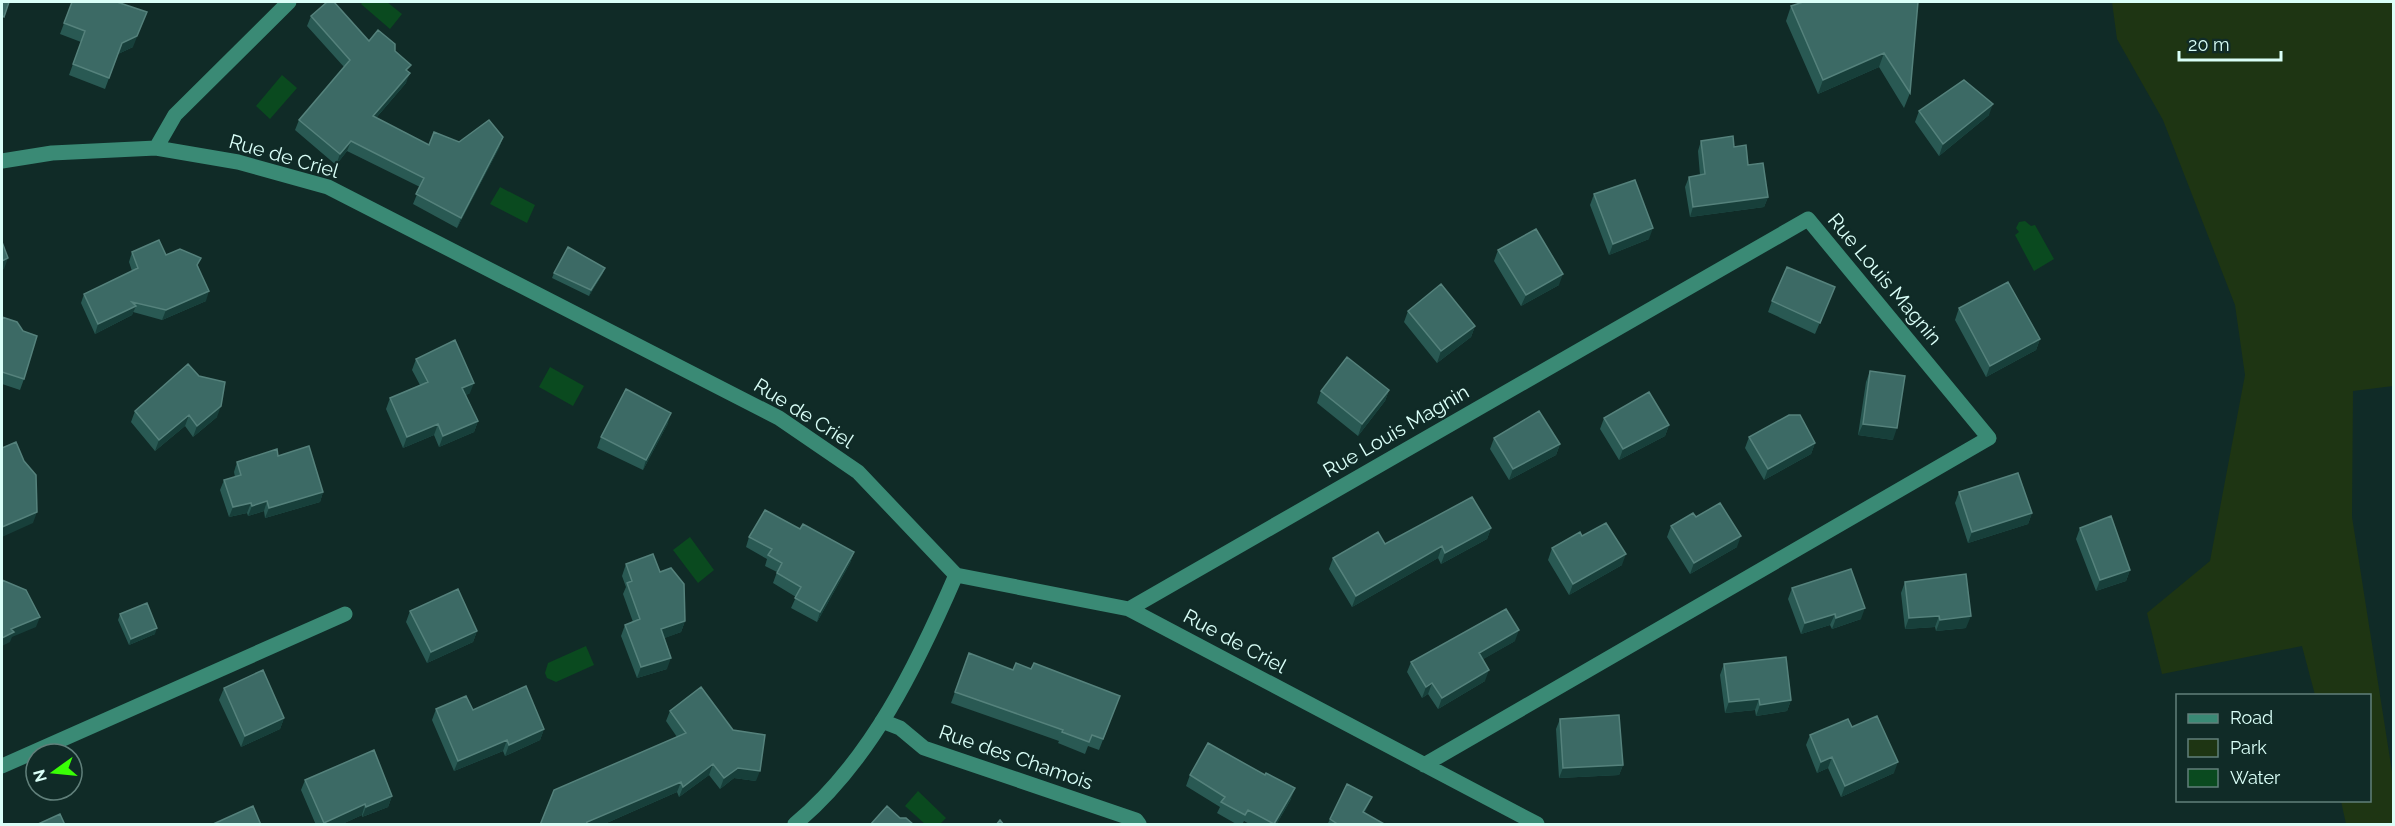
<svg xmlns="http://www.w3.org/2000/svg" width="2395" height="826" font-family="Raleway,sans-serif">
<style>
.green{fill:#1e3513}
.water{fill:#0a4a1f}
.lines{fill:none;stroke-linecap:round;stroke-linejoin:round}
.minor{stroke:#3a8a75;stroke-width:15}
.wall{fill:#295953}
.shaded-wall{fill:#173f3a}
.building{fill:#3c6a65;stroke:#55827c;stroke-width:1.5}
.labels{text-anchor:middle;stroke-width:4.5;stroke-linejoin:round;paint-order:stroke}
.street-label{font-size:20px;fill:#dafff8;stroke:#102b27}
</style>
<rect width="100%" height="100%" fill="#102b27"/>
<path class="green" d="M2112 2H2393V386L2353 391 2352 517 2393 778V824H2346L2341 801 2370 800V696L2315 695 2302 646 2162 674 2147 613 2210 561 2245 375 2235 305 2163 120 2117 39Z"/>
<path class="water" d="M363 2H387L402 14 390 29 361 4Z
M282 75 297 88 270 119 256 106Z
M500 187 535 205 527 223 490 204Z
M2025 221 2031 226 2035 225 2054 259 2034 271 2015 235 2019 232 2016 228 2019 222Z
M550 367 584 386 573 406 539 387Z
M690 537 714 570 698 583 673 550Z
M586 646 594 665 556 682 547 678 545 673 548 663Z
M918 791 946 818 940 824H925L905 806Z"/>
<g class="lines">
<path class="minor" d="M156 148 175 115 289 2
M2 161 52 153 156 148 238 162 328 187 779 418 858 472 956 575 1129 609 1537 824
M1129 609 1808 219 1989 438 1424 765
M882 721 900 728 924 748 1136 820 1139 824
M2 766 345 614
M795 824C871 761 917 665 956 575"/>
</g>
<path class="wall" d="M72 2 133 47 118 54 105 89 69 75 81 42 60 34Z
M1918 2 1910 93 1904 108 1879 67 1818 94 1786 21 1791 6Z
M311 16 395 51 408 72 406 83 376 118 429 145 503 137 499 148 457 228 413 204 420 187 347 151 336 165 295 130 299 120 344 67 307 26Z
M1919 111 1989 115 1939 156 1915 122Z
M1701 141 1748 165 1768 197 1764 207 1690 217 1685 187 1689 177 1700 175 1698 151Z
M1594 194 1649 239 1609 255 1590 205Z
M1498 250 1559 285 1521 306 1494 261Z
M132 252 166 255 198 266 206 301 162 320 133 312 132 315 95 334 81 303 84 294 132 271 129 262Z
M554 273H603L589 296 552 278Z
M1835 287 1815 334 1768 312 1772 301Z
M1959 308 2040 339 2036 350 1986 377 1955 320Z
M1408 311 1475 326 1471 337 1437 363 1404 322Z
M2 317 24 379 20 390 2 384Z
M416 359 470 393 466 395 478 421 474 432 439 447 434 435 403 448 386 409 390 398 420 385 412 370Z
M1870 371 1893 440 1858 435 1866 382Z
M1389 390 1385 401 1358 436 1317 403 1321 391Z
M135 411 217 417 193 437 185 426 155 451 131 422Z
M1604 418 1669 425 1665 436 1619 460 1600 429Z
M668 423 643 470 597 448 601 437Z
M1749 437 1815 443 1811 454 1764 480 1745 448Z
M1494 438 1560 444 1556 455 1509 480 1490 449Z
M278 456 323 492 320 502 265 518 264 511 248 516 247 513 229 517 220 490 224 480 235 477 234 472 237 462Z
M1959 492 2032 513 2028 524 1968 543 1955 503Z
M1696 517 1737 547 1690 574 1667 537 1671 526Z
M1491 528 1487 539 1441 564 1438 558 1352 607 1329 569 1333 558Z
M2080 528 2130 570 2126 581 2096 591 2076 539Z
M800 529 854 552 850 563 817 622 791 608 796 597 773 583 777 572 765 566 767 559 746 547 749 537Z
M1582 536 1622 565 1569 595 1548 560 1552 548Z
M626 564 660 572 685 621 681 632 664 638 667 669 637 678 621 636 625 625 633 622 623 594 626 587 622 576Z
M1905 582 1966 628 1936 631 1935 627 1905 629 1901 593Z
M1792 588 1861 619 1832 629 1830 625 1801 634 1788 599Z
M410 611 477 631 473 642 427 663 406 622Z
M120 614 155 634 129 645 118 620Z
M1515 641 1483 659 1485 681 1438 709 1428 694 1422 698 1407 672 1411 662Z
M969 653 1013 670 1031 669 1120 696 1099 750 1088 746 1085 754 1058 743 1059 741 951 703Z
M1724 664 1791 700 1787 711 1756 716 1755 710 1725 713 1720 675Z
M224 688 284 718 280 729 241 747 219 700Z
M436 709 473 710 544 729 540 740 505 756 503 751 454 771 432 720Z
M670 711 756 781 734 778 720 789 709 775 679 797 677 792 602 825H540L677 737 666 721Z
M1560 719 1623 765 1619 775 1559 778 1556 729Z
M1852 727 1894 773 1841 797 1828 768 1817 773 1806 745 1810 735Z
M1190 775 1291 799 1276 825H1251L1244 821 1242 825H1238L1217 813 1220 807 1186 786Z
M305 780 392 796 388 807 362 817V815L340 825H316L301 790Z
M1372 797 1364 813 1386 825H1327L1330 819Z"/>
<path class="shaded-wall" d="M147 12 133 47 118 54 105 89 122 43Z
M1884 53 1879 67 1818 94 1823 80Z
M410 73 406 83 369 126 373 116Z
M1993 104 1989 115 1939 156 1943 144Z
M503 137 499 148 457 228 461 218Z
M351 141 347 151 336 165 340 154Z
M1768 197 1764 207 1690 217 1693 207Z
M1653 228 1649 239 1609 255 1613 244Z
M8 258 4 269 2 270V261Z
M605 268 603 273 589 296 591 290Z
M1563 274 1559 285 1521 306 1526 295Z
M209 291 206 301 162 320 166 310Z
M136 306 132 315 95 334 98 324Z
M1475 326 1471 337 1437 363 1441 351Z
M2040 339 2036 350 1986 377 1990 366Z
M474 383 470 393 458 399 462 388Z
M1389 390 1385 401 1358 436 1362 424Z
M221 406 217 417 193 437 197 426Z
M671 413 668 423 643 470 646 460Z
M189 415 185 426 155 451 159 440Z
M478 421 474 432 439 447 443 436Z
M438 424 434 435 403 448 407 437Z
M1863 424 1897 428 1893 440 1858 435Z
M1669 425 1665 436 1619 460 1623 449Z
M1815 443 1811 454 1764 480 1768 469Z
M1560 444 1556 455 1509 480 1513 469Z
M323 492 320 502 265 518 269 508Z
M267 501 264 511 248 516 252 506Z
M251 503 247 513 229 517 233 507Z
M37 512 33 523 2 537V527Z
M2032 513 2028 524 1968 543 1972 532Z
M1491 528 1487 539 1441 564 1445 553Z
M1741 536 1737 547 1690 574 1694 563Z
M1442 546 1438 558 1352 607 1356 596Z
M854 552 850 563 817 622 820 612Z
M1626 554 1622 565 1569 595 1573 584Z
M2130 570 2126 581 2096 591 2100 580Z
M1865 608 1861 619 1832 629 1836 618Z
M1835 614 1830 625 1801 634 1805 623Z
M1939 616 1935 627 1905 629 1909 618Z
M1971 616 1966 628 1936 631 1940 620Z
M40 617 36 627 12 637 10 642 2 646V638L11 629Z
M685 621 681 632 657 641 661 629Z
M157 628 155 634 129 645 131 639Z
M1519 630 1515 641 1475 664 1479 653Z
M477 631 473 642 427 663 431 652Z
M671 658 667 669 637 678 641 667Z
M1489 670 1485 681 1438 709 1442 698Z
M1432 683 1428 694 1422 698 1426 687Z
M1759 699 1755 710 1725 713 1729 702Z
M1791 700 1787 711 1756 716 1760 705Z
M284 718 280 729 241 747 245 736Z
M544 729 540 740 505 756 509 745Z
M507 740 503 751 454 771 458 761Z
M1832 757 1828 768 1817 773 1821 762Z
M1898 762 1894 773 1841 797 1845 786Z
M713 764 709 775 679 797 683 787Z
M1623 765 1619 775 1559 778 1563 768Z
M738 768 760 771 756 781 734 778 720 789 724 778Z
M681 782 677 792 602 825H586L587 822Z
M1295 788 1291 799 1276 825H1274Z
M392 796 388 807 362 817 366 807Z
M1372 797 1368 806 1360 822 1363 812Z
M365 804 362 815 340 825H323L324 823Z"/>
<path class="building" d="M2 2H9L4 17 2 16Z
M72 2H117L147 12 137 36 122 43 109 78 73 64 85 31 64 23Z
M327 2H334L369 41 378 30 395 44V51L411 65 406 70 410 73 373 116 429 145 434 132 459 142 489 120 503 137 461 218 416 194 424 178 351 141 340 154 299 120 350 60 311 16Z
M1803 2H1918L1910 93 1884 53 1823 80 1791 6Z
M1964 80 1993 104 1943 144 1919 111Z
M1733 136 1734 147 1746 145 1748 165 1763 163 1768 197 1693 207 1689 177 1705 174 1701 141Z
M1635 180 1653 228 1613 244 1594 194Z
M1536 229 1563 274 1526 295 1498 250Z
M159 240 166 255 180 249 201 258 197 265 209 291 166 310 132 302 136 306 98 324 84 294 138 268 132 252Z
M2 242 8 258 2 261Z
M568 247 605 268 591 290 554 273Z
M1787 267 1835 287 1820 323 1772 301Z
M2008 282 2040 339 1990 366 1959 308Z
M1441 284 1475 326 1441 351 1408 311Z
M2 317 17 322 23 331 37 336 24 379 2 372Z
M455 340 474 383 462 388 478 421 443 436 438 424 407 437 390 398 428 382 416 359Z
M1347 357 1389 390 1362 424 1321 391Z
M188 364 199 376 225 382 221 406 197 426 189 415 159 440 135 411Z
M1870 371 1905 376 1897 428 1863 424Z
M626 389 671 413 646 460 601 437Z
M1649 392 1669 425 1623 449 1604 418Z
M1539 411 1560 444 1513 469 1494 438Z
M1789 415H1800L1815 443 1768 469 1749 437Z
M16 442 24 461 36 475 37 512 2 527V448Z
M309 446 323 492 269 508 267 501 252 506 251 503 233 507 224 480 241 475 237 462 277 449 278 456Z
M2018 473 2032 513 1972 532 1959 492Z
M1472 497 1491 528 1445 553 1442 546 1356 596 1333 558 1378 532 1385 544Z
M1720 503 1741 536 1694 563 1671 526 1693 513 1696 517Z
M765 510 800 529 803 524 854 552 820 612 795 598 801 587 777 573 782 563 768 555 772 549 749 537Z
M2111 516 2130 570 2100 580 2080 528Z
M1606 523 1626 554 1573 584 1552 548 1580 532 1582 536Z
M653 554 660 572 671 568 684 584 685 621 661 629 671 658 641 667 625 625 640 619 627 583 632 581 626 564Z
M1851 569 1865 608 1836 618 1835 614 1805 623 1792 588Z
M1966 574 1971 616 1940 620 1939 616 1909 618 1905 582Z
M2 580 26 590 40 617 11 629 14 632 2 638Z
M458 589 477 631 431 652 410 611Z
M147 603 157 628 131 639 120 614Z
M1506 609 1519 630 1479 653 1489 670 1442 698 1432 683 1426 687 1411 662Z
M969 653 1013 670 1016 663 1031 669 1034 663 1120 696 1103 739 1092 735 1089 742 1062 732 1063 730 955 692Z
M1786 657 1791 700 1760 705 1759 699 1729 702 1724 664Z
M263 670 284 718 245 736 224 688Z
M526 686 544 729 509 745 507 740 458 761 436 709 466 696 473 710Z
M701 687 733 730 765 735 760 771 738 768 724 778 713 764 683 787 681 782 587 822 586 825H540L554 790 686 733 670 711Z
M1619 715 1623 765 1563 768 1560 719Z
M1877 716 1898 762 1845 786 1832 757 1821 762 1810 735 1848 719 1852 727Z
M1208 743 1265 775 1266 773 1295 788 1274 824 1248 810 1245 815 1221 802 1225 797 1190 775Z
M374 750 392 796 366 807 365 804 324 823 305 780Z
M1347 784 1372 797 1363 812 1386 825H1339L1330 819Z
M253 806 261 825H211Z
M887 806 900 818H906L914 825H870Z
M60 814 65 825H36Z
M1000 820 1004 825H996Z"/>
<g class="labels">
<g class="street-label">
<text transform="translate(284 156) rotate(16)" y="7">Rue de Criel</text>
<text transform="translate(1885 279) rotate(50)" y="7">Rue Louis Magnin</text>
<text transform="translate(804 413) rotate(32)" y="7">Rue de Criel</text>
<text transform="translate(1396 431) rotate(-30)" y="7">Rue Louis Magnin</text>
<text transform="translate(1235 641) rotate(28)" y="7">Rue de Criel</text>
<text transform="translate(1016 757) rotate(19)" y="7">Rue des Chamois</text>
</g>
</g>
<rect width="2395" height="826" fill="none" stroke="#dafff8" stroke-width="6"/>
<rect x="2176" y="694" width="195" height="108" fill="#102b27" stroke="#61807b" stroke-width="1.5"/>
<rect x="2188" y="714" width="30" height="9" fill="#3a8a75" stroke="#61807b" stroke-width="1.5"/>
<text x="2230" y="724" font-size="18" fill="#dafff8">Road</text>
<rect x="2188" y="739" width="30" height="18" fill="#1e3513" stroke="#61807b" stroke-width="1.5"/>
<text x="2230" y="754" font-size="18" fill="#dafff8">Park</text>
<rect x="2188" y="769" width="30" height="18" fill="#0a4a1f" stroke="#61807b" stroke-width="1.5"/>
<text x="2230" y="784" font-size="18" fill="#dafff8">Water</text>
<g transform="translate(54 772) rotate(255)"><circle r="28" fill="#102b27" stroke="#61807b" stroke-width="1.5"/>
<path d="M0-4.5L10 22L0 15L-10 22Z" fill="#39ff06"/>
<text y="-9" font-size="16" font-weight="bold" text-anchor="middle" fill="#dafff8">N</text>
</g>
<path d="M2179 51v9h102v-9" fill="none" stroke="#dafff8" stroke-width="3"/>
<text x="2188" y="51" font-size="18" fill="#dafff8" stroke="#102b27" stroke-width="4.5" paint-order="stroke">20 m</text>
</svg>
